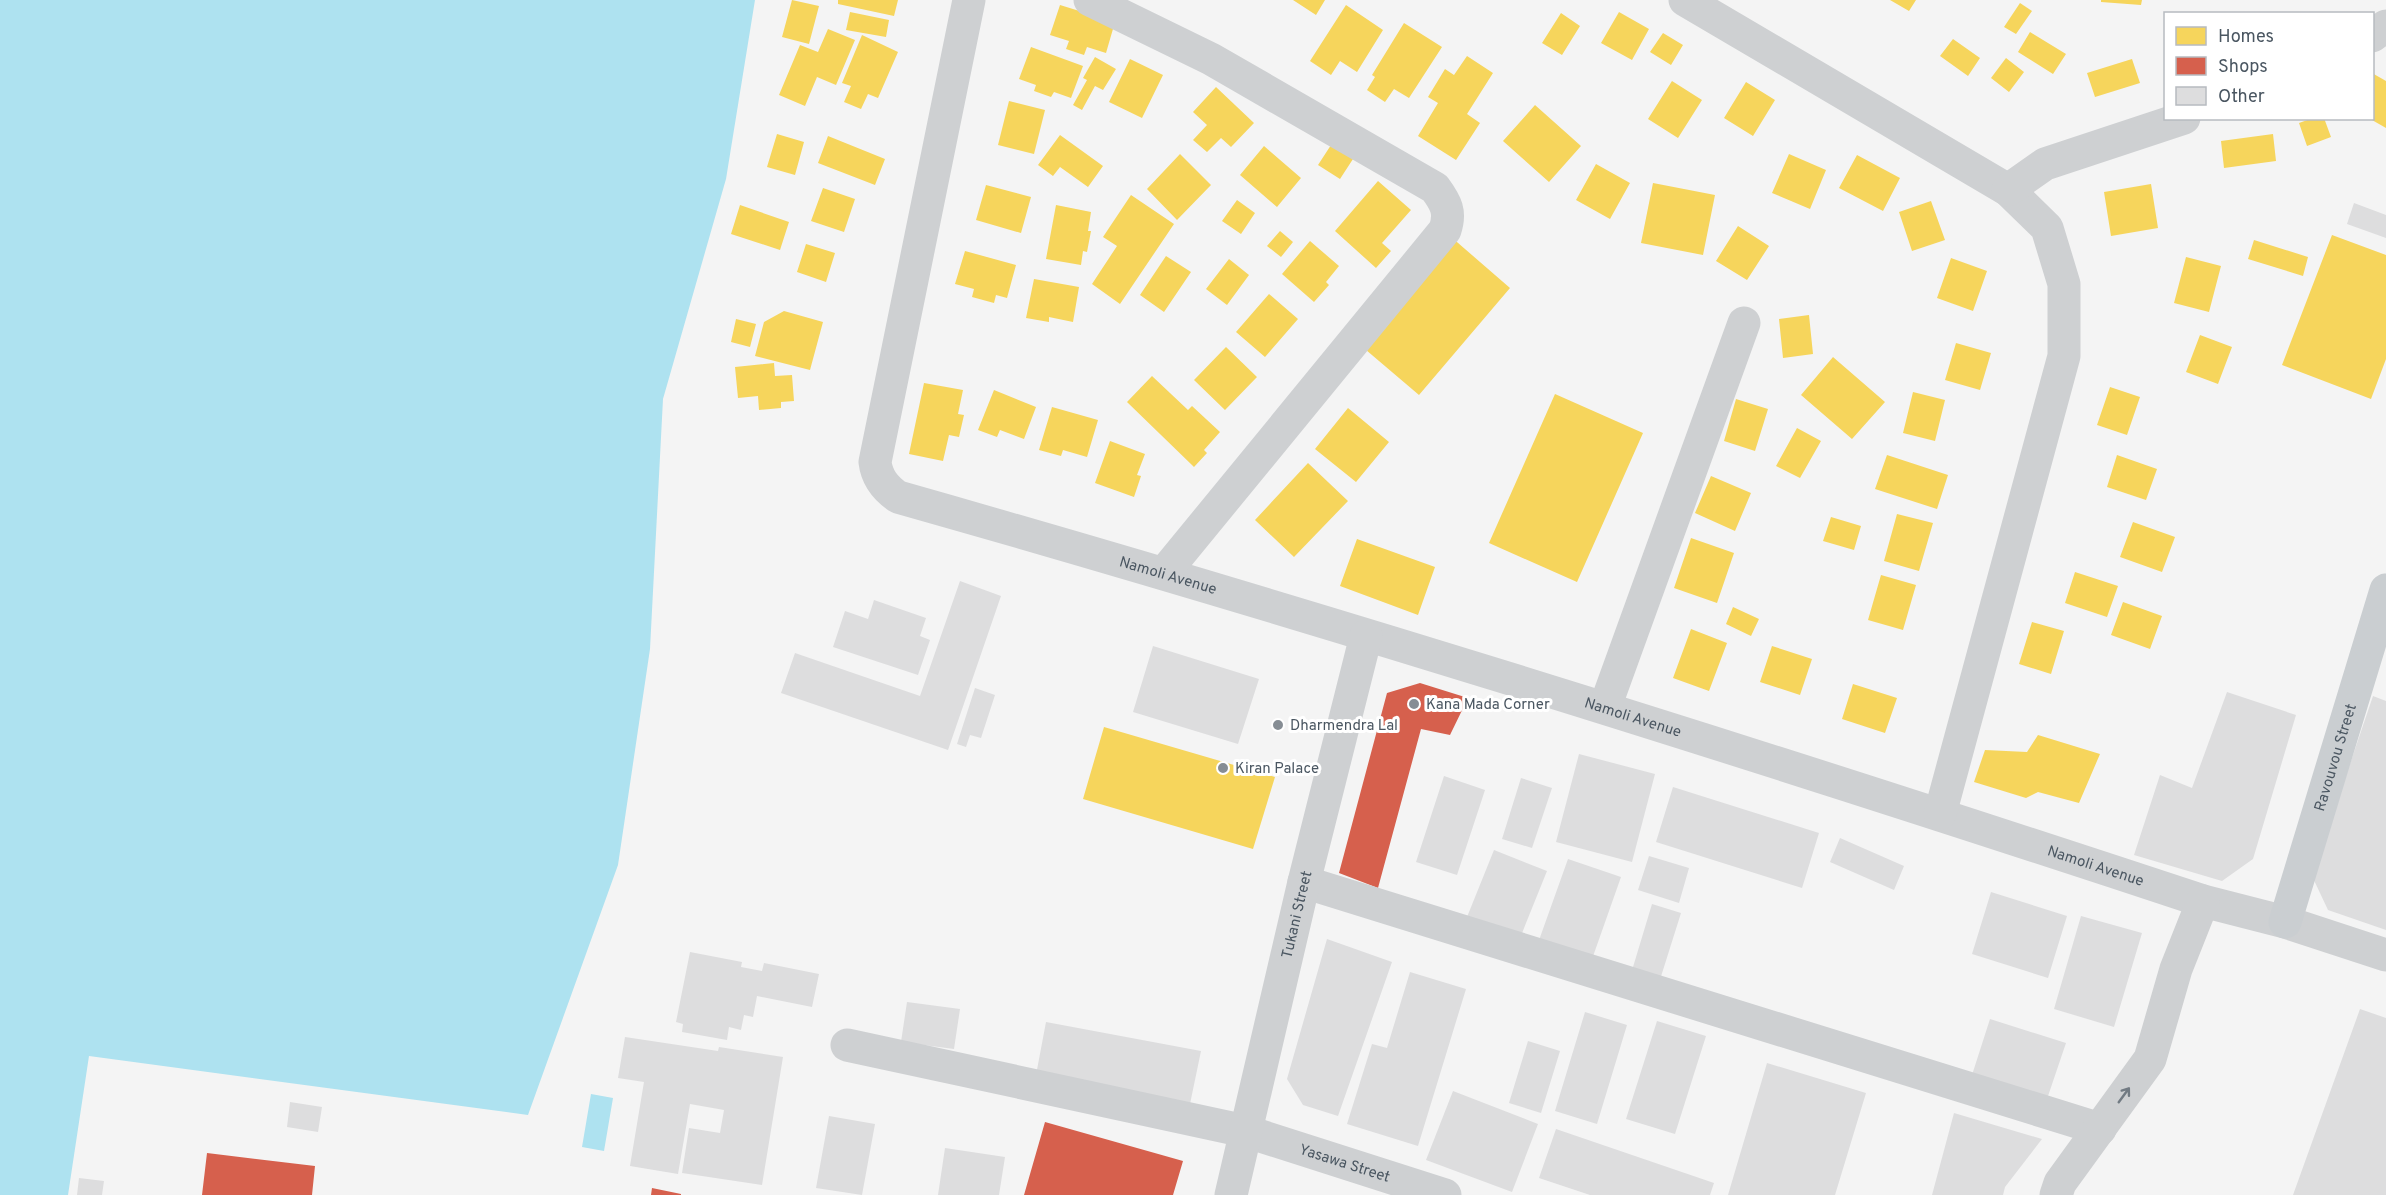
<svg xmlns="http://www.w3.org/2000/svg" width="2386" height="1195" font-family="Overpass,sans-serif">
<style>
.water{fill:#aee2f0}
.homes{fill:#f6d55c}
.shops{fill:#d6604d}
.building{fill:#ddddde}
.lines{fill:none;stroke-linecap:round;stroke-linejoin:round}
.minor{stroke:#ced0d2;stroke-width:33}
.major{stroke:#caced1;stroke-width:33}
.oneway{stroke:#727b83}
.poi-dot{fill:#868d94;stroke:#fff;stroke-width:2}
.labels{text-anchor:middle;stroke-width:6;stroke-linejoin:round;paint-order:stroke}
.street-label{font-size:15px;fill:#4a5661;stroke:#fff}
.poi-label{font-size:15px;fill:#4a5661;stroke:#fff;text-anchor:start}
</style>
<rect width="100%" height="100%" fill="#f4f4f4"/>
<path class="water" d="M0 0H755L726 179 663 399 650 649 618 865 528 1115 89 1056 68 1195H0Z
M591 1094 613 1098 604 1151 582 1147Z"/>
<path class="homes" d="M792 0 819 6 809 44 782 37Z
M838 0H898L894 16 838 4Z
M1293 0H1325L1316 15Z
M1890 0H1916L1909 11Z
M2101 0H2142L2141 5 2101 2Z
M2020 3 2032 11 2016 34 2004 27Z
M1060 5 1115 22 1106 53 1087 47 1084 55 1066 49 1069 41 1050 35Z
M1346 5 1383 30 1357 72 1340 61 1331 75 1310 61Z
M850 12 889 20 886 37 846 30Z
M1619 12 1649 29 1632 60 1601 43Z
M1561 13 1580 26 1562 55 1542 43Z
M1404 23 1442 47 1409 98 1394 89 1385 102 1367 90 1375 77 1372 75Z
M828 29 855 40 836 85 817 77 805 106 779 95 800 45 818 52Z
M2030 32 2066 54 2053 74 2018 52Z
M1663 33 1683 45 1671 65 1650 52Z
M862 35 898 52 878 98 868 94 861 109 844 102 851 86 842 83Z
M1953 39 1980 58 1968 76 1940 56Z
M1031 47 1083 66 1071 98 1054 92 1051 97 1034 91 1036 85 1019 79Z
M1467 56 1493 73 1467 114 1480 123 1456 160 1418 136 1438 103 1428 97 1445 69 1454 75Z
M1095 57 1116 69 1103 90 1095 86 1082 110 1073 105 1087 80 1083 78Z
M2006 58 2024 72 2009 92 1991 78Z
M1130 59 1163 75 1142 118 1109 102Z
M2132 59 2140 83 2095 97 2087 73Z
M2372 73 2386 81V128L2372 120Z
M1672 81 1702 100 1678 138 1648 119Z
M1746 82 1775 100 1753 136 1724 118Z
M1216 87 1254 123 1231 147 1221 138 1207 152 1193 140 1207 125 1193 112Z
M1009 101 1045 110 1034 154 998 145Z
M1535 105 1581 146 1549 182 1503 141Z
M2313 118H2324L2331 137 2307 146 2299 123Z
M777 134 804 142 795 175 767 167Z
M2273 134 2276 161 2224 168 2221 141Z
M1060 135 1103 166 1088 187 1060 167 1053 176 1038 165Z
M828 136 885 159 875 185 818 163Z
M1331 145 1353 159 1340 179 1318 165Z
M1264 146 1301 178 1277 207 1240 175Z
M1180 154 1211 185 1177 220 1147 189Z
M1789 154 1826 170 1810 209 1772 193Z
M1857 155 1900 178 1883 211 1839 188Z
M1596 164 1630 183 1610 219 1576 200Z
M1378 181 1411 210 1382 243 1391 251 1376 268 1335 231Z
M1653 183 1715 195 1703 255 1641 243Z
M2151 184 2158 228 2111 236 2104 192Z
M986 185 1031 197 1021 233 976 220Z
M823 188 855 199 844 232 811 221Z
M1131 195 1174 224 1120 304 1092 284 1117 246 1103 237Z
M1237 200 1255 213 1241 234 1222 221Z
M1931 201 1945 240 1912 251 1899 212Z
M740 205 789 222 780 250 731 234Z
M1056 205 1091 212 1088 231H1091L1087 252 1083 251 1081 265 1046 259Z
M1738 226 1769 246 1747 280 1716 261Z
M1280 231 1293 242 1281 257 1267 246Z
M2332 235 2386 255V359L2371 399 2282 365Z
M1450 236 1510 288 1419 395 1359 344Z
M2254 240 2308 257 2303 276 2248 259Z
M1310 241 1339 266 1326 282 1329 285 1314 302 1282 274Z
M806 244 835 253 826 282 797 272Z
M965 251 1016 265 1007 298 996 295 994 303 972 297 974 289 955 284Z
M1166 256 1191 272 1164 312 1140 295Z
M2186 257 2221 266 2209 312 2174 303Z
M1951 258 1987 271 1973 311 1937 298Z
M1229 259 1249 275 1227 305 1206 289Z
M1034 279 1079 287 1073 322 1049 317V322L1026 318Z
M1269 294 1298 319 1265 357 1236 332Z
M784 311 823 322 810 370 755 356 764 322Z
M1809 315 1813 354 1783 358 1779 319Z
M736 319 756 324 750 347 731 342Z
M2200 335 2232 347 2218 384 2186 372Z
M1956 343 1991 353 1980 390 1945 380Z
M1226 347 1257 377 1225 410 1194 380Z
M1833 357 1885 402 1852 439 1801 395Z
M774 363 775 376 792 375 794 401 781 402V408L759 410 758 396 738 398 735 367Z
M1152 376 1188 410 1192 406 1220 432 1204 450 1207 453 1194 467 1127 402Z
M924 383 963 390 958 414 964 415 959 437 949 435 943 461 909 454Z
M2110 387 2140 397 2127 435 2097 425Z
M994 390 1036 407 1024 439 1000 430 997 437 978 430Z
M1913 392 1945 400 1935 441 1903 433Z
M1555 394 1643 433 1577 582 1489 543Z
M1736 399 1768 409 1755 451 1724 441Z
M1052 407 1098 420 1087 457 1063 450 1061 456 1039 450Z
M1348 408 1389 442 1356 482 1315 449Z
M1797 428 1821 441 1800 478 1776 466Z
M1110 441 1145 454 1137 475 1141 476 1134 497 1095 483Z
M1887 455 1948 475 1937 509 1875 489Z
M2117 455 2157 469 2146 500 2107 487Z
M1308 463 1348 501 1294 557 1255 520Z
M1711 476 1751 493 1735 531 1695 513Z
M1897 514 1933 523 1919 571 1884 561Z
M1831 517 1861 526 1854 550 1823 541Z
M2133 522 2175 537 2162 572 2120 557Z
M1691 538 1734 553 1717 603 1674 588Z
M1357 539 1435 567 1418 615 1340 586Z
M2075 572 2118 586 2107 617 2065 603Z
M1881 575 1916 585 1903 630 1868 620Z
M2123 602 2162 616 2150 649 2111 635Z
M1733 607 1759 619 1751 636 1726 624Z
M2032 622 2064 631 2051 674 2019 664Z
M1691 629 1727 643 1709 691 1673 678Z
M1772 646 1812 659 1800 695 1760 682Z
M1853 684 1897 698 1885 733 1842 719Z
M1104 727 1275 777 1253 849 1083 799Z
M2038 735 2100 754 2079 803 2038 792 2026 798 1974 782 1985 750 2027 752Z"/>
<path class="shops" d="M1420 683 1468 698 1450 735 1421 729 1378 888 1339 873 1387 693Z
M1045 1122 1183 1161 1173 1195H1024Z
M207 1153 315 1166 312 1195H202Z
M652 1188 681 1194V1195H651Z"/>
<path class="building" d="M2354 203 2386 215V238L2347 224Z
M960 581 1001 596 948 750 781 693 795 653 920 696Z
M874 600 926 618 920 636 930 640 918 675 833 647 845 611 868 619Z
M1153 646 1259 679 1238 744 1133 712Z
M975 688 995 695 981 738 970 735 966 747 957 744Z
M2227 692 2296 715 2253 859 2222 881 2134 855 2160 775 2192 788Z
M2373 696 2386 701V930L2328 910 2312 876Z
M1579 754 1655 774 1632 862 1556 842Z
M1444 776 1485 790 1457 875 1416 862Z
M1521 778 1552 788 1532 848 1502 839Z
M1673 787 1819 833 1802 888 1656 842Z
M1840 838 1904 866 1894 890 1830 862Z
M1494 850 1547 871 1518 943 1465 922Z
M1649 856 1689 868 1679 903 1638 890Z
M1568 859 1621 877 1591 962 1538 943Z
M1991 892 2067 916 2048 978 1972 954Z
M1652 904 1681 913 1658 986 1630 977Z
M2081 916 2142 933 2114 1027 2054 1009Z
M1327 939 1392 962 1338 1116 1303 1105 1287 1079Z
M690 952 742 962 741 967 762 971 764 963 819 974 812 1007 757 996 753 1017 744 1015 741 1030 729 1027 727 1040 682 1032 683 1024 676 1022Z
M1410 972 1466 989 1418 1146 1347 1124 1372 1044 1387 1048Z
M907 1002 960 1009 954 1049 901 1042Z
M2360 1009 2386 1018V1195H2293Z
M1585 1012 1627 1025 1597 1124 1555 1111Z
M1990 1019 2066 1043 2047 1099 1972 1075Z
M1657 1021 1706 1036 1675 1134 1626 1119Z
M1046 1022 1201 1051 1190 1104 1036 1075Z
M625 1037 718 1051 719 1047 783 1057 762 1185 682 1173 689 1128 720 1133 724 1110 690 1104 678 1174 630 1166 644 1082 618 1078Z
M1528 1041 1560 1051 1541 1113 1509 1103Z
M1767 1063 1866 1093 1835 1195H1728Z
M1453 1091 1538 1124 1512 1192 1426 1160Z
M290 1102 322 1107 318 1132 287 1127Z
M1954 1113 2042 1139 2005 1187 2003 1195H1932Z
M829 1116 875 1124 862 1195 816 1188Z
M1556 1129 1714 1183 1710 1195H1590L1539 1178Z
M945 1148 1005 1157 999 1195H938Z
M79 1178 104 1181 102 1195H77Z"/>
<g class="lines">
<g class="minor">
<path id="s1" d="M969 0 875 462C877 478 885 488 898 497 1336 621 1770 758 2203 901L2285 922 2386 955"/>
<path d="M1090 0 1211 59 1435 188C1446 203 1451 212 1445 230L1164 573"/>
<path d="M1685 0 2008 190 2047 228 2064 284V356L1940 814"/>
<path d="M2372 36 2386 26"/>
<path d="M2008 190 2045 164 2184 118"/>
<path d="M1605 707 1744 323"/>
<path d="M1304 882 2100 1129"/>
<path id="s2" d="M847 1045 1245 1131 1445 1195"/>
<path id="s3" d="M1231 1195 1304 882 1366 636"/>
<path d="M2056 1195 2060 1183 2150 1059 2176 969 2203 901"/>
</g>
<path class="major" id="s4" d="M2285 922 2386 590"/>
</g>
<defs><path id="oneway-shaft" d="M-6 0H5M1.5-3L5.5 0L1.5 3" fill="none" stroke-width="1.6" stroke-linecap="round" stroke-linejoin="round" transform="scale(1.5)"/></defs>
<use class="oneway" href="#oneway-shaft" transform="translate(2124 1095) rotate(-54)"/>
<g class="poi-dot">
<circle cx="1414" cy="704" r="6"/>
<circle cx="1278" cy="725" r="6"/>
<circle cx="1223" cy="768" r="6"/>
</g>
<g class="labels">
<g class="street-label">
<text dy="5" stroke="none"><textPath href="#s1" startOffset="796">Namoli Avenue</textPath></text>
<text dy="5" stroke="none"><textPath href="#s1" startOffset="1282">Namoli Avenue</textPath></text>
<text dy="5" stroke="none"><textPath href="#s4" startOffset="172">Ravouvou Street</textPath></text>
<text dy="5" stroke="none"><textPath href="#s1" startOffset="1768">Namoli Avenue</textPath></text>
<text dy="5" stroke="none"><textPath href="#s3" startOffset="288">Tukani Street</textPath></text>
<text dy="5" stroke="none"><textPath href="#s2" startOffset="512">Yasawa Street</textPath></text>
</g>
<g class="poi-label">
<text x="1426" y="709">Kana Mada Corner</text>
<text x="1290" y="730">Dharmendra Lal</text>
<text x="1235" y="773">Kiran Palace</text>
</g>
</g>
<rect x="2164" y="12" width="210" height="108" fill="#ffffff" stroke="#b7bbc0" stroke-width="1.5"/>
<rect x="2176" y="27" width="30" height="18" fill="#f6d55c" stroke="#b7bbc0" stroke-width="1.5"/>
<text x="2218" y="42" font-size="18" fill="#4a5661">Homes</text>
<rect x="2176" y="57" width="30" height="18" fill="#d6604d" stroke="#b7bbc0" stroke-width="1.5"/>
<text x="2218" y="72" font-size="18" fill="#4a5661">Shops</text>
<rect x="2176" y="87" width="30" height="18" fill="#ddddde" stroke="#b7bbc0" stroke-width="1.5"/>
<text x="2218" y="102" font-size="18" fill="#4a5661">Other</text>
</svg>
